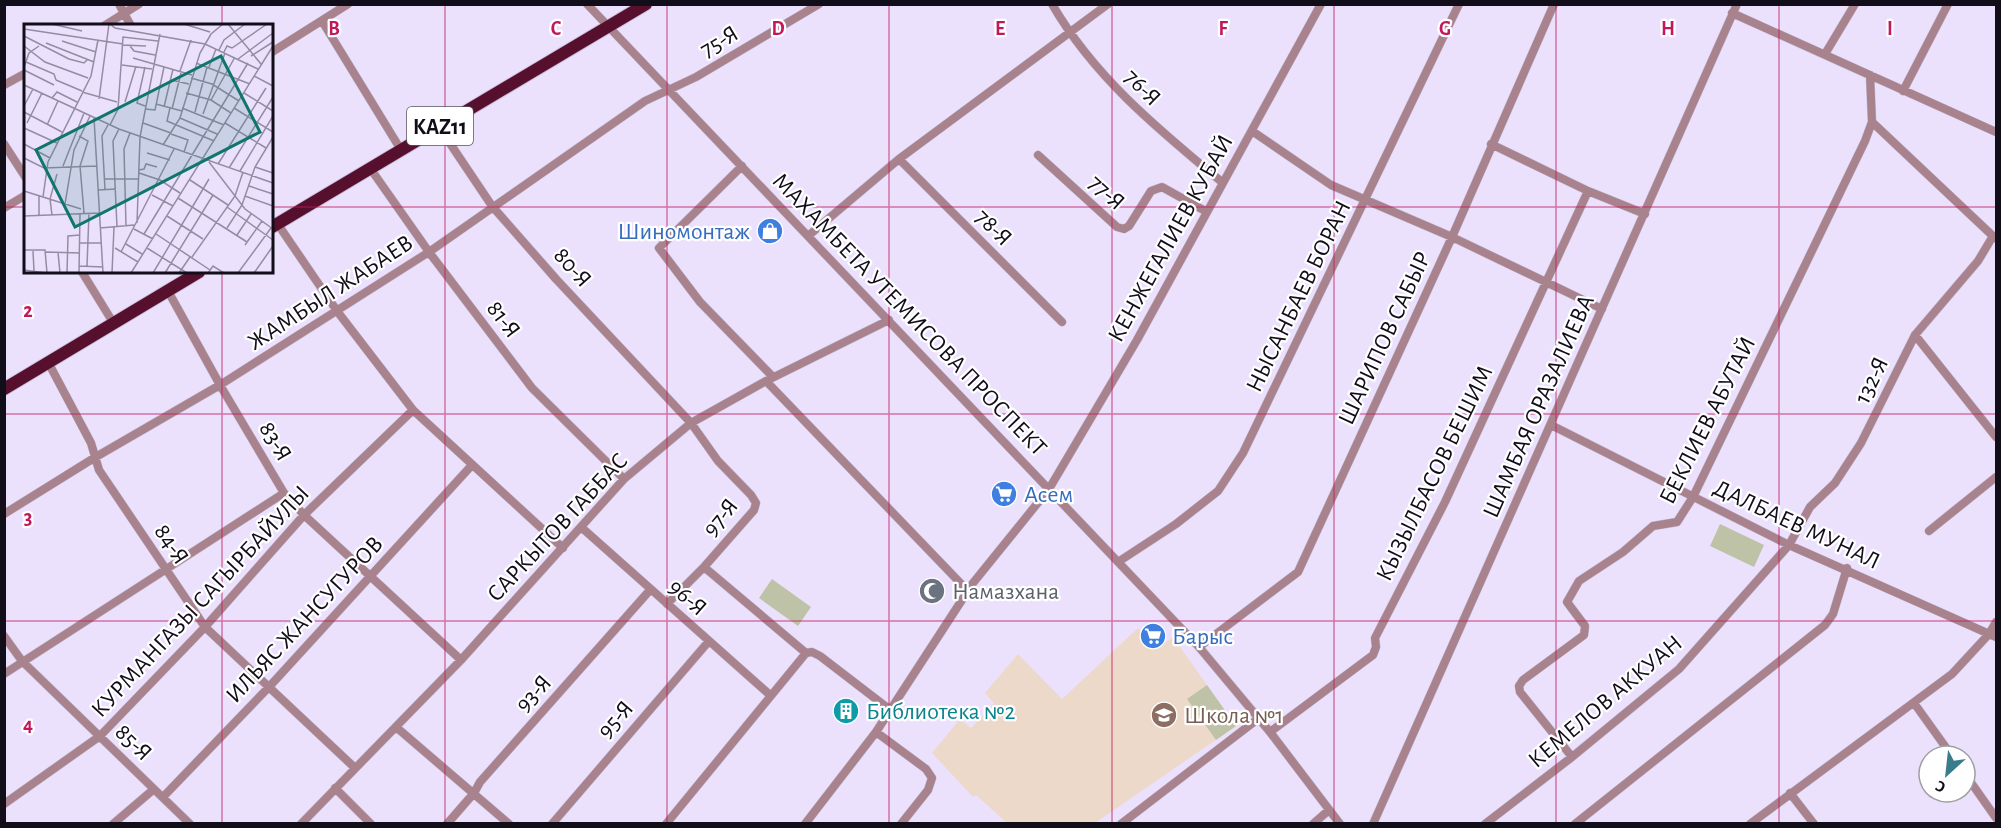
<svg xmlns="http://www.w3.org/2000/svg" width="2001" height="828" font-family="'Alegreya Sans',sans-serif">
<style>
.education{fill:#ecd9c9}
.pitch{fill:#bec3a7}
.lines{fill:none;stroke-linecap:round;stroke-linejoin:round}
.minor-casing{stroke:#c8bfd9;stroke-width:9}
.highway-casing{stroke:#c8bfd9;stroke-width:14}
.minor{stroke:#a8838d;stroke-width:8}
.highway{stroke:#56102d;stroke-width:12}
.grid{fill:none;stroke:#c2185b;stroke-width:1.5;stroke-opacity:0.55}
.labels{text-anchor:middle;stroke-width:4.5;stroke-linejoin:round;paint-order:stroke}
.shield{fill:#fff;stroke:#58565e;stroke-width:1.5}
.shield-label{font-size:22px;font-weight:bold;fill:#110d19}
.street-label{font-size:24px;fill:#110d19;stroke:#fff}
.shop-label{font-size:24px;fill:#366cbe;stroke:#fff;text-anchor:start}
.worship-label{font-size:24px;fill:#5b616d;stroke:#fff;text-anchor:start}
.culture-label{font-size:24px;fill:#0d838f;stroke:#fff;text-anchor:start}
.education-label{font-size:24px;fill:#785e54;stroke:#fff;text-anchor:start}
.inset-road{fill:none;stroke:#948ca2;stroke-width:1.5}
.view{fill:#0f766e;fill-opacity:0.15;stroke:#0f766e;stroke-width:3}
.inset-edge{fill:none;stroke:#110d19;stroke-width:3}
.grid-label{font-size:20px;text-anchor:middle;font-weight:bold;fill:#c2185b;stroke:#fff;stroke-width:4.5;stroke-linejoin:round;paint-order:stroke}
</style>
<rect width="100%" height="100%" fill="#ebe1fd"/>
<path class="education" d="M1138 628 1158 648 1173 637 1236 726 1095 823H1007L976 795 973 797 932 753 960 719 971 728 994 703 985 693 1018 654 1062 699Z"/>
<path class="pitch" d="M1720 524 1764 545 1754 567 1710 546Z
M772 579 811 607 798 626 759 598Z
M1207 685 1236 726 1216 740 1187 699Z"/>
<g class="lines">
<g class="minor-casing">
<path id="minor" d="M119 4 131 26
M587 4 1199 647 1270 732 1340 824
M1052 4C1094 77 1159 130 1223 183
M1732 13 1996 132
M322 21 401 150
M104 26 139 4
M272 52 348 4
M1825 54 1855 4
M4 85 26 73
M1903 91 1948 4
M1872 122 1995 238
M439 127 492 206 556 279 691 423 718 461 751 495 756 503 754 510 704 567 667 604
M1252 131 1331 185 1452 237 1602 309
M4 144 26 178
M1491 144 1588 191 1645 214
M1038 155 1117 227 1124 229 1129 226 1151 191 1162 187 1207 212
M899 159 1062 322
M742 166 659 248 700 302 773 377
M370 168 429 252 532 388 624 479
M4 208 26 195
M277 223 337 311 413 410 563 548
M808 236 899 159 1108 4
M82 272 114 324
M168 291 220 385 284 493 304 515 461 660
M1915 335 1996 437
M48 362 91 443 99 470 205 627 355 768
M766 381 968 591
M1551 425 1789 545 1996 637
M4 514 94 458 220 385 429 252 645 101 696 77 819 4
M581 527 770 695
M1929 531 1996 477
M1118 562 1176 524 1218 491 1243 453 1459 4
M704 567 806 653
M4 636 22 661 190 824
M1199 647 1298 572 1452 237 1554 4
M4 674 284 493
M1914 703 1952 756
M396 727 509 824
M876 732 926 769 932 778 928 790 901 824
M1270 732 1373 655 1376 647 1375 638 1445 502 1588 191
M1572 757 1520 692 1519 686 1523 680 1584 635 1585 626 1567 602 1579 581 1623 552 1653 526 1677 522 1693 497 1865 141 1872 122 1870 75
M1965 774 1996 818
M335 788 371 824
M1790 793 1814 824
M163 797 269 687 472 465
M4 804 100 736 205 627 304 515 413 410
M113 824 154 789
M301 824 461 660 624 479 691 423 766 381 889 320
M447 824 474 793 480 782 650 590
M552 824 709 641
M666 824 806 653 812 652 820 656 889 709
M805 824 876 732 973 583 1049 489 1137 340 1321 4
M1121 824 1259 718
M1313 824 1329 810
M1373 824 1737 4
M1485 824 1572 757 1679 669 1789 545 1810 507 1835 483 1861 443 1915 335 1978 261 1993 236
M1575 824 1825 625 1833 614 1847 568
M1750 824 1952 674 1989 634 1996 622"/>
</g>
<g class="highway-casing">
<path id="highway" d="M272 227 646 4
M4 389 199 272"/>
</g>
<use href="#minor" class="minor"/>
<use href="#highway" class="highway"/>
</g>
<path class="grid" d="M222 4V26M445 4V824M667 4V824M889 4V824M1112 4V824M1334 4V824M1556 4V824M1779 4V824M4 207H26M272 207H1996M222 272V824M4 414H1996M4 621H1996"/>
<defs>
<g id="shop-disc" transform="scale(1.35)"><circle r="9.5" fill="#3f7fe0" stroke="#fff"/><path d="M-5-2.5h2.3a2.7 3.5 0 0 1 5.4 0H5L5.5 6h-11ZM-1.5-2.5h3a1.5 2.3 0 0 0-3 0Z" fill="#fff"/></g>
<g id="supermarket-disc" transform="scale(1.35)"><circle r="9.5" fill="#3f7fe0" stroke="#fff"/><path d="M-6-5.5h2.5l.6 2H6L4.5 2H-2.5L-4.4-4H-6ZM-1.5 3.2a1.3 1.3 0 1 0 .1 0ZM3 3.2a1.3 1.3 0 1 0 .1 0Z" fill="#fff"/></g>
<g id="mosque-disc" transform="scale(1.35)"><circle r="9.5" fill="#6b7280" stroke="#fff"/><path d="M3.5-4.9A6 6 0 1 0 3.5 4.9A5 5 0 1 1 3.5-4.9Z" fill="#fff"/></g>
<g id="building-disc" transform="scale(1.35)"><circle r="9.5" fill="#0f9aa8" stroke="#fff"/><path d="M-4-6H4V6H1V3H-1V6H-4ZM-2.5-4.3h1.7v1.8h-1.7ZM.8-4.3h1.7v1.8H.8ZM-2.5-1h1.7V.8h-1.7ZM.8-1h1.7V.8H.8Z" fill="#fff"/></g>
<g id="school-disc" transform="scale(1.35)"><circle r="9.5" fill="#8d6e63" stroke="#fff"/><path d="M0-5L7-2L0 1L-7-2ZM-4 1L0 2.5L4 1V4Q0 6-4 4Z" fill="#fff"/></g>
</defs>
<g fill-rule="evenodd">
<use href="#shop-disc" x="770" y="231"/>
<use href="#supermarket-disc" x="1004" y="494"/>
<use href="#mosque-disc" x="932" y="591"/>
<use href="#supermarket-disc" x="1153" y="636"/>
<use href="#building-disc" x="846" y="711"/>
<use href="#school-disc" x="1164" y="715"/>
</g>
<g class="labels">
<rect class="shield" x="407" y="107" width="66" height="38" rx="4.5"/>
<g class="shield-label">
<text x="440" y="134">KAZ11</text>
</g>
<g class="street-label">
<text transform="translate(719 41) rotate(-31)" y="8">75-Я</text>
<text transform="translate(1143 87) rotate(45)" y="8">76-Я</text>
<text transform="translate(1107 192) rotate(42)" y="8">77-Я</text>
<text transform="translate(994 227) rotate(45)" y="8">78-Я</text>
<text transform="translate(1170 238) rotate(-61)" y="8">КЕНЖЕГАЛИЕВ КУБАЙ</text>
<text transform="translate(573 267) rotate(48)" y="8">80-Я</text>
<text transform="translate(330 292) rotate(-33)" y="8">ЖАМБЫЛ ЖАБАЕВ</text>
<text transform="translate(1298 296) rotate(-64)" y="8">НЫСАНБАЕВ БОРАН</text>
<text transform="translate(910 314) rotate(46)" y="8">МАХАМБЕТА УТЕМИСОВА ПРОСПЕКТ</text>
<text transform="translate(504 319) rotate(53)" y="8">81-Я</text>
<text transform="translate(1384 338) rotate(-65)" y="8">ШАРИПОВ САБЫР</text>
<text transform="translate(1871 380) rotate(-64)" y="8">132-Я</text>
<text transform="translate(1538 406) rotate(-66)" y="8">ШАМБАЯ ОРАЗАЛИЕВА</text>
<text transform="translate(1707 420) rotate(-63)" y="8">БЕКЛИЕВ АБУТАЙ</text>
<text transform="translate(276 441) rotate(59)" y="8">83-Я</text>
<text transform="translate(1434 473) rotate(-64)" y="8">КЫЗЫЛБАСОВ БЕШИМ</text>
<text transform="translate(720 517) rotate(-51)" y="8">97-Я</text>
<text transform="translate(1797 524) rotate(25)" y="8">ДАЛБАЕВ МУНАЛ</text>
<text transform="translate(557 527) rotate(-47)" y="8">САРКЫТОВ ГАББАС</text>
<text transform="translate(172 544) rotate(56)" y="8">84-Я</text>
<text transform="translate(688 597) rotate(41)" y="8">96-Я</text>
<text transform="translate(200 601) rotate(-47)" y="8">КУРМАНГАЗЫ САГЫРБАЙУЛЫ</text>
<text transform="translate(304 619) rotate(-47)" y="8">ИЛЬЯС ЖАНСУГУРОВ</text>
<text transform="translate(533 693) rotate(-48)" y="8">93-Я</text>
<text transform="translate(1605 701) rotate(-40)" y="8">КЕМЕЛОВ АККУАН</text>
<text transform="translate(615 719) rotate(-49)" y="8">95-Я</text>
<text transform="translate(134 742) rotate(44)" y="8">85-Я</text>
</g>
<g class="shop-label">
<text x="750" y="239" text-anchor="end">Шиномонтаж</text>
<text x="1024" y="502">Асем</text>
<text x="1172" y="644">Барыс</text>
</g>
<g class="worship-label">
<text x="952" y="599">Намазхана</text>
</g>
<g class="culture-label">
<text x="866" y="719">Библиотека №2</text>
</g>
<g class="education-label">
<text x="1184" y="723">Школа №1</text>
</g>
</g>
<g transform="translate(24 24)">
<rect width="249" height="249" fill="#ebe1fd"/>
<path class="inset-road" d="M28 0 58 7M86 0 91 4 181 20 234 45M160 0 186 8M204 0 237 40M0 5 99 20M0 12 45 35 60 39 63 36M38 17 72 28M22 19 70 38M99 21 122 22M0 22 21 38 64 54M106 22 110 27 131 31M195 26 200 16 221 0M200 28 203 22 208 24 243 0M227 32 249 18M109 34 168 51M214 35 249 9M2 38 30 50 32 56M172 39 226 60M98 41 128 45M0 43 5 29 15 22M185 43 192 25M0 46 30 61M156 47 167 16M230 52 249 62M167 54 188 60 215 77M32 56 58 67M147 56 165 60M0 61 95 105 249 159M58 68 93 78M162 69 187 76 207 89M220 69 249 87M28 74 33 68 53 78M75 75 85 0M187 76 211 33M101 78 112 42M132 80 158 87M0 82 9 65M121 82 113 79 121 43M140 83 149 45M146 84 143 97 190 117M158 84 200 101M210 84 249 108M121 85 131 86 140 43M148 85 157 49M0 88 38 108M171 88 183 43M179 90 201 29M70 94 79 249M156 94 193 110M3 99 18 69M119 99 147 109M201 99 242 124M23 101 34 77M86 101 94 85 99 13 134 17M0 104 33 119M147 110 164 116 160 128M55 112 64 117 56 142 60 189M0 120 26 134M139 121 156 94 176 29 187 10 199 0M123 129 146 136M0 134 20 144 73 142M185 138 221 185 249 205M194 140 242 64M39 142 60 89M231 143 249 149M205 144 249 73M115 146 120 145 122 140 133 143M216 147 249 92M115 149 136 156 156 169M80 155H114M166 156 204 181M225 162 249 170M81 165 78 112 84 101M74 166 92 165M0 167 57 185M128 171 149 182M15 172V192M221 172 249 182M19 173 24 138 67 52 74 16M154 174 223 218M41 180 50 126 66 92M203 183 249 216M28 191 26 175 33 150M0 192 75 189M143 192 179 215M113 199 116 113 136 10M102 202 100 125 106 109M93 203 89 117 95 105M76 204 110 201M203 204 218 181 231 143 249 113M110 205 129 215M120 210 224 39M132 210 186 246M213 211 227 190M56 219H77M102 220 118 230M221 221 238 197M91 224 114 238M123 224 163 249M0 226H21L23 249M9 227 10 247M22 228 56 229M34 228 36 249M97 228 150 125M168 233 211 172 219 148M55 242 79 243M63 242 65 189M0 246 22 249M43 249 44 212 56 211M55 249 56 190M88 249 90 203M107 249 249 22M129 249 185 155M141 249 189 171M155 249 166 233M184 249 189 242 200 249M214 249 247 204M230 249 249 222"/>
<path class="view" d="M197 32 236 108 51 203 12 126Z"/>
<rect width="249" height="249" class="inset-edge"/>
</g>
<g class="grid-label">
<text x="334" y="35">B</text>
<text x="556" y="35">C</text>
<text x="778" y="35">D</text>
<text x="1000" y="35">E</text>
<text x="1223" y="35">F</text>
<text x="1445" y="35">G</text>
<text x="1668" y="35">H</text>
<text x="1890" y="35">I</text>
<text x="28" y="317">2</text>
<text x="28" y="524">3</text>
<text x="28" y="731">4</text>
</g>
<rect width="2001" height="828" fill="none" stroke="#110d19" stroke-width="12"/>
<g transform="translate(1947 774) rotate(207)"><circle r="28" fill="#ffffff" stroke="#a09ea3" stroke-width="1.5"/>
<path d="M0-4.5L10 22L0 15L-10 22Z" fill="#397c8c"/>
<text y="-9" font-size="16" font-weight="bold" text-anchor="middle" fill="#110d19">С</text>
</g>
</svg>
